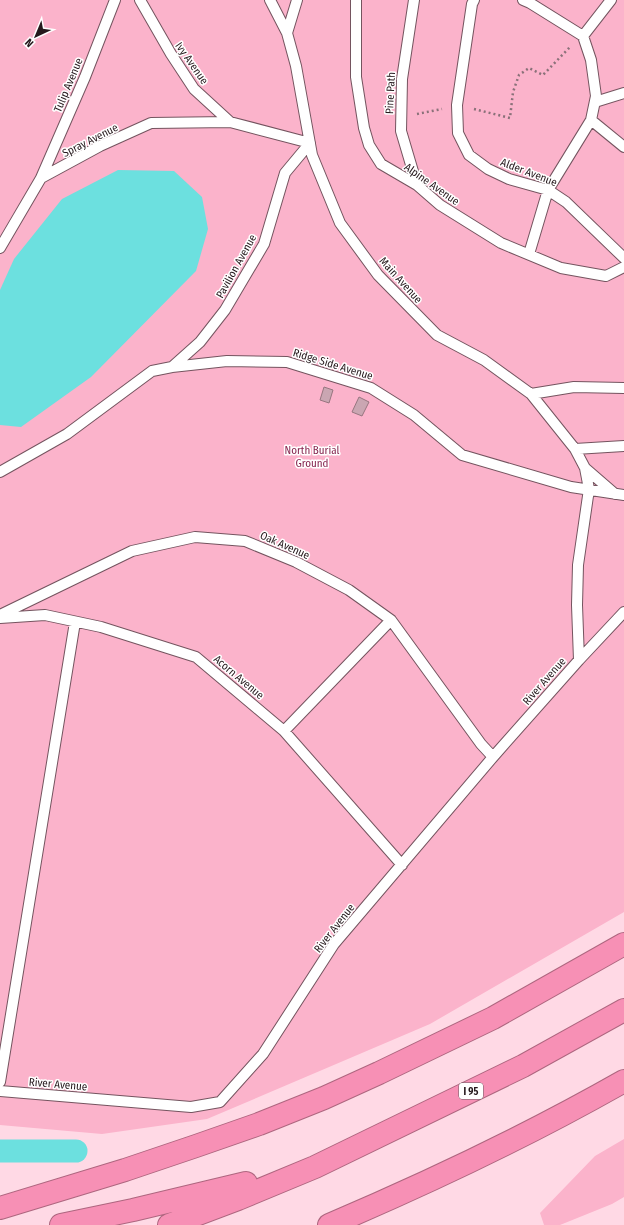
<svg xmlns="http://www.w3.org/2000/svg" width="624" height="1225" font-family="'Fira Sans Condensed',sans-serif">
<style>
.green{fill:#fbb3cb}
.water{fill:#6ce0df}
.lines{fill:none;stroke-linecap:round;stroke-linejoin:round}
.canal{stroke:#6ce0df;stroke-width:23}
.building{fill:#caa6b2;stroke:#977680}
.lane-casing{stroke:#74545f;stroke-width:12}
.highway-casing{stroke:#ae667f;stroke-width:24}
.path{stroke:#8a7179;stroke-width:2.5;stroke-dasharray:2 3;stroke-linecap:butt}
.lane{stroke:#fff;stroke-width:10}
.highway{stroke:#f790b5;stroke-width:22}
.labels{text-anchor:middle;stroke-width:3;stroke-linejoin:round;paint-order:stroke}
.shield{fill:#fff;stroke:#665d60;stroke-width:1}
.shield-label{font-size:10px;font-weight:bold;fill:#25181c}
.street-label{font-size:11px;fill:#25181c;stroke:#fff}
.park-label{font-size:11px;fill:#872751;stroke:#fff}
</style>
<rect width="100%" height="100%" fill="#ffd9e5"/>
<path class="green" d="M0 0H624V912L430 1024 207 1119 102 1134 0 1125Z
M624 1139V1197L612 1204 560 1225H544L540 1213 595 1156Z"/>
<path class="water" d="M118 170 174 171 202 197 208 229 196 271 91 377 21 427 0 425V290L14 259 62 199Z"/>
<g class="lines">
<path class="canal" d="M0 1151H76"/>
</g>
<path class="building" d="M324 387 333 390 329 403 320 400Z
M359 397 369 402 362 416 352 412Z"/>
<g class="lines">
<g class="lane-casing">
<path id="lane" d="M140 0 171 54 194 89 230 122 310 143 285 173 264 244 225 310 200 342 172 367
M270 0 287 33
M297 0 287 33 296 66 312 155 340 223 378 275 437 335 484 360 531 394 575 449 585 468 615 494
M356 0V77L364 128 369 145 381 164 417 185 440 205 501 243 561 268 606 276 624 267
M414 0 402 79 401 131 417 185
M474 0 472 4 457 105 458 133 469 155 488 169 509 179 548 190 566 202 624 258
M523 0 530 3 583 36 591 60 596 96 591 120 624 147
M583 36 611 0
M595 102 624 93
M41 178 85 77 115 0
M0 248 41 178 100 146 151 123 230 122
M529 254 548 190 591 120
M531 394 574 387 624 388
M575 449 624 446
M0 472 67 434 152 371 172 367 227 361 287 362 371 388 414 415 462 455 571 487 624 495
M0 615 132 551 195 537 245 541 296 562 349 590 391 620 481 744 493 757
M0 618 45 615 101 627 196 657 284 731 402 865
M579 660 577 605 578 565 589 489 585 468
M284 731 391 620
M0 1082 75 622
M0 1091 191 1107 220 1102 263 1054 334 944 493 757 579 660 624 612"/>
</g>
<g class="highway-casing">
<path id="highway" d="M0 1208 125 1170 196 1146 259 1124 324 1098 379 1073 493 1018 624 944
M61 1225 133 1210 246 1183
M169 1225 238 1199 315 1167 523 1066 624 1010
M329 1225C430 1182 529 1135 624 1081"/>
</g>
<path class="path" d="M474 109 510 118 513 92 519 75 529 68 543 75 570 47
M417 114 442 109"/>
<use href="#lane" class="lane"/>
<use href="#highway" class="highway"/>
</g>
<g class="labels">
<rect class="shield" x="459" y="1083" width="24" height="16" rx="3"/>
<g class="shield-label">
<text x="471" y="1095">I 95</text>
</g>
<g class="street-label">
<text transform="translate(192 63) rotate(55)" y="4">Ivy Avenue</text>
<text transform="translate(68 85) rotate(-67)" y="4">Tulip Avenue</text>
<text transform="translate(390 93) rotate(-87)" y="4">Pine Path</text>
<text transform="translate(90 140) rotate(-27)" y="4">Spray Avenue</text>
<text transform="translate(529 172) rotate(21)" y="4">Alder Avenue</text>
<text transform="translate(432 184) rotate(35)" y="4">Alpine Avenue</text>
<text transform="translate(236 266) rotate(-61)" y="4">Pavilion Avenue</text>
<text transform="translate(401 280) rotate(48)" y="4">Main Avenue</text>
<text transform="translate(333 364) rotate(17)" y="4">Ridge Side Avenue</text>
<text transform="translate(285 545) rotate(24)" y="4">Oak Avenue</text>
<text transform="translate(239 677) rotate(40)" y="4">Acorn Avenue</text>
<text transform="translate(544 681) rotate(-49)" y="4">River Avenue</text>
<text transform="translate(334 928) rotate(-52)" y="4">River Avenue</text>
<text transform="translate(58 1084) rotate(5)" y="4">River Avenue</text>
</g>
<g class="park-label">
<text x="312" y="454">North Burial<tspan x="312" dy="13">Ground</tspan></text>
</g>
</g>
<g transform="translate(36 36) rotate(224)" stroke="#ffffff" stroke-width="3" paint-order="stroke">
<path d="M0-3L7 15L0 10L-7 15Z" fill="#25181c"/>
<text y="-6" font-size="11" font-weight="bold" text-anchor="middle" fill="#25181c">N</text>
</g>
</svg>
